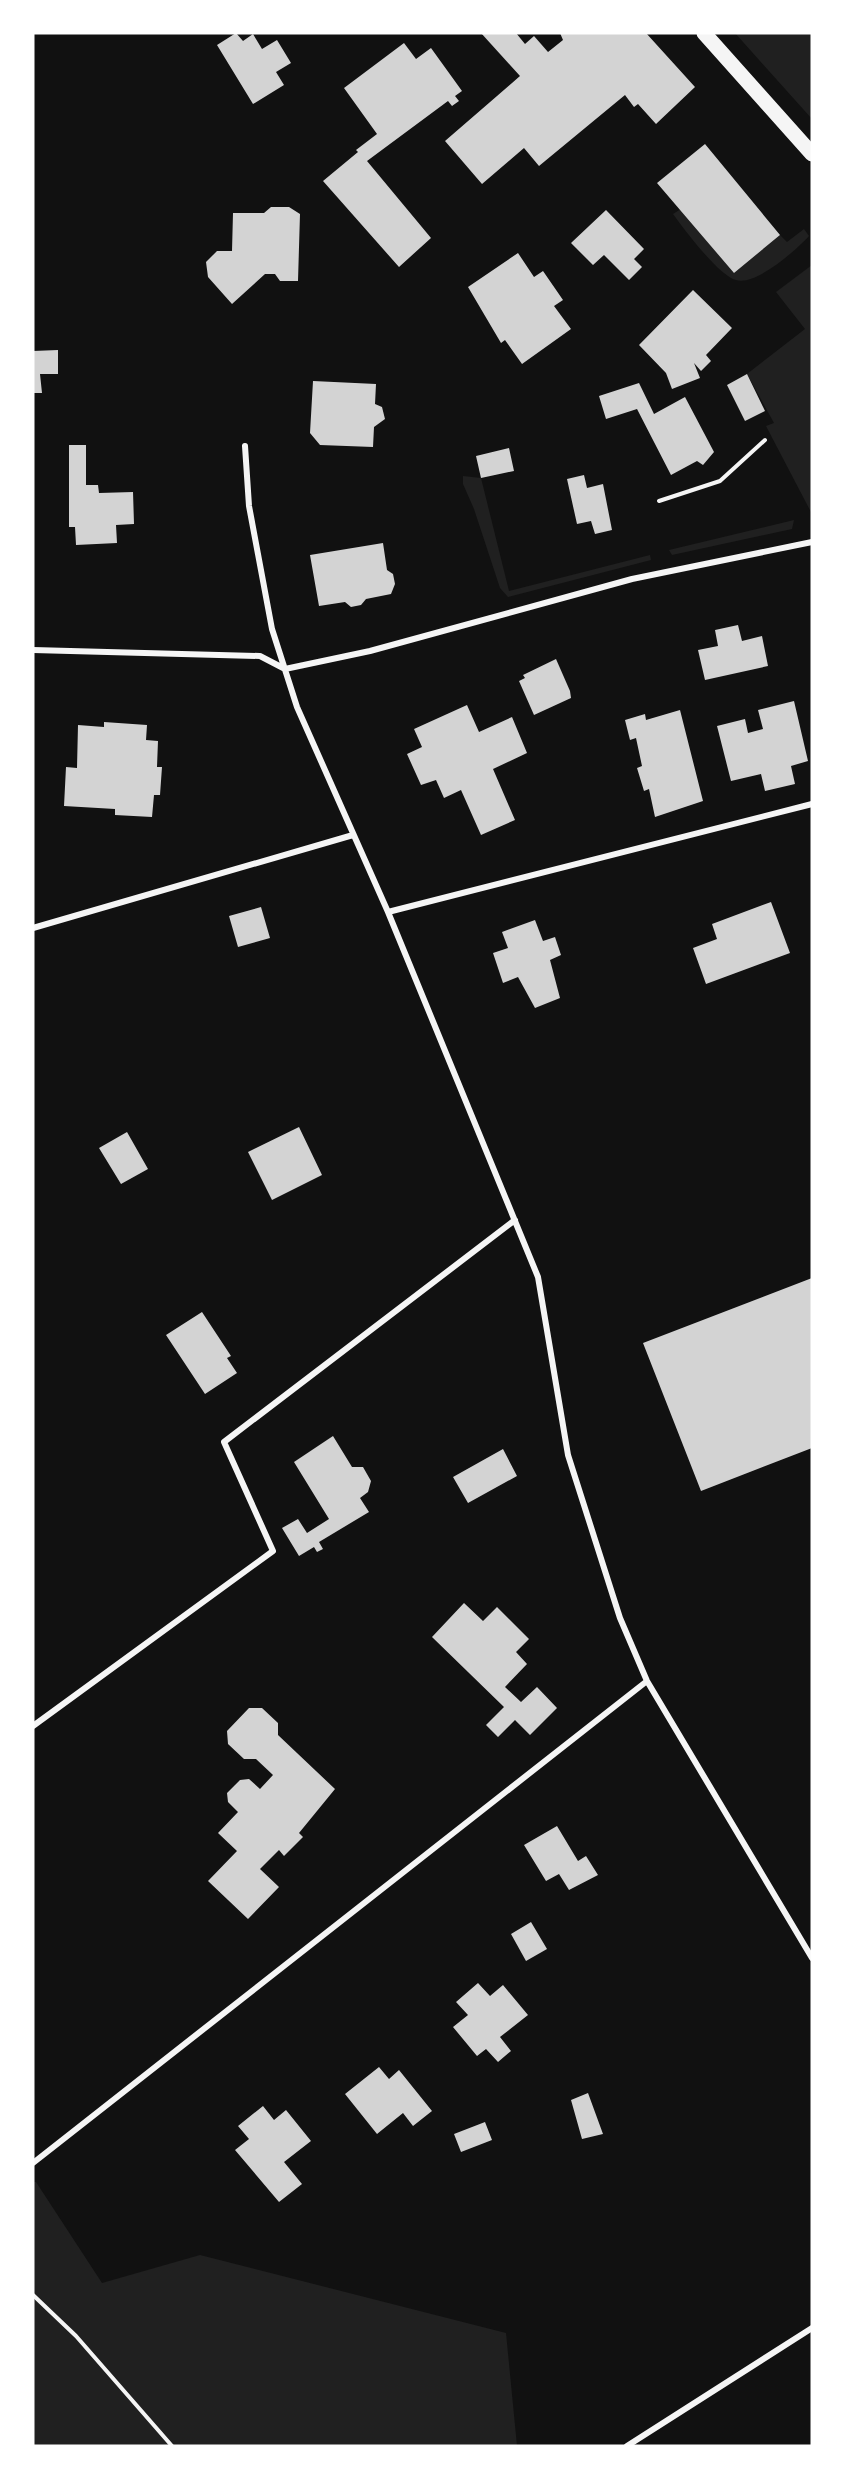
<svg xmlns="http://www.w3.org/2000/svg" width="845" height="2479" font-family="Rubik,sans-serif">
<style>
.green{fill:#202020}
.building{fill:#d3d3d3}
.lines{fill:none;stroke-linecap:round;stroke-linejoin:round}
.path{stroke:#f5f5f5;stroke-width:4}
.minor{stroke:#f5f5f5;stroke-width:6}
.primary{stroke:#f5f5f5;stroke-width:15}
</style>
<rect width="100%" height="100%" fill="#111"/>
<path class="green" d="M735 33H812V119Z
M681 209 734 273 780 235 787 242 804 229 809 236C796 250 756 286 736 280 719 276 684 229 673 214Z
M812 265V514L766 426 774 423 747 374 805 329 776 292Z
M463 476 481 478 509 591 650 555 651 560 508 597 500 588 474 509 463 484Z
M794 520 792 529 672 555 669 550Z
M33 2182H36L102 2283 200 2255 506 2333 517 2446H33Z"/>
<path class="building" d="M236 33 243 41 253 34 262 49 277 40 291 63 276 72 284 85 253 104 217 45Z
M481 33H516L525 44 534 36 548 52 563 40 560 33H646L695 87 656 124 638 104 634 107 625 95 539 166 524 148 482 184 445 141 520 76Z
M404 43 416 59 431 48 462 91 455 96 459 101 452 106 448 101 367 161 431 238 399 267 323 181 358 152 356 150 377 134 344 88Z
M705 144 780 235 734 273 657 183Z
M271 207H289L300 214 298 281H280L275 274H265L232 304 208 277 206 262 217 251H232L233 213H264Z
M606 210 644 249 634 259 642 267 629 280 604 255 593 265 571 243Z
M518 253 534 277 543 271 563 300 554 306 571 329 522 364 505 340 501 343 468 287Z
M693 290 732 328 706 355 711 361 701 371 694 363 700 378 672 389 666 373 639 345Z
M58 350V374H40L42 393H33V351Z
M747 374 765 411 745 421 727 385Z
M313 381 376 384 375 404 382 407 385 419 374 427 373 447 320 445 310 433Z
M639 383 654 414 685 397 714 452 703 465 697 461 671 475 637 409 606 419 599 396Z
M69 445H86V485H98L99 493 133 492 134 524 116 525 117 543 76 545 75 527H69Z
M509 448 514 471 481 478 476 456Z
M584 475 587 488 603 484 612 530 595 534 591 521 577 524 567 479Z
M383 543 387 570 393 574 395 584 391 594 366 599 361 605 351 607 345 602 319 606 310 555Z
M738 625 742 641 762 636 768 666 705 680 698 650 718 646 715 630Z
M556 659 570 691 571 698 534 715 519 681 525 678 523 675Z
M794 701 808 761 791 766 795 784 765 791 761 774 731 781 717 726 745 719 748 733 763 729 758 710Z
M467 705 479 732 512 717 527 753 493 769 515 820 481 835 461 790 444 798 436 780 421 785 407 754 422 747 414 729Z
M680 710 703 801 655 817 649 789 644 791 637 768 642 766 636 738 630 740 625 720 645 714 646 720Z
M104 722 147 725 146 740 158 741 157 767H162L160 795H154L152 817 115 815V809L64 806 66 767 77 768 78 725 104 727Z
M771 902 790 953 706 984 693 948 717 939 712 924Z
M261 907 270 938 238 947 229 916Z
M535 920 543 941 555 937 561 955 550 960 560 998 535 1008 518 977 503 983 493 953 508 948 502 932Z
M299 1127 322 1175 272 1200 248 1152Z
M127 1132 148 1169 121 1184 99 1148Z
M812 1278V1448L701 1491 643 1343Z
M202 1312 231 1356 227 1358 237 1373 205 1394 166 1335Z
M333 1436 352 1467H363L371 1481 368 1492 360 1498 369 1512 319 1542 323 1549 317 1552 314 1547 299 1556 282 1528 298 1519 307 1533 329 1519 294 1462Z
M503 1449 517 1476 468 1503 453 1477Z
M464 1603 483 1621 497 1607 529 1639 516 1652 527 1664 505 1687 521 1702 537 1687 557 1708 530 1735 515 1720 498 1737 486 1725 504 1707 432 1637Z
M249 1708H262L278 1723V1735L335 1789 299 1833 303 1837 284 1856 279 1850 260 1869 279 1887 248 1919 208 1881 237 1851 218 1833 238 1812 228 1802 227 1793 240 1780 249 1779 260 1789 273 1775 256 1759H244L228 1744 227 1731Z
M557 1826 578 1861 586 1856 598 1875 569 1890 559 1874 546 1881 524 1845Z
M531 1922 547 1949 526 1961 511 1934Z
M478 1983 490 1996 503 1985 528 2015 500 2037 511 2051 498 2062 486 2049 477 2056 453 2027 468 2015 456 2002Z
M379 2067 389 2079 399 2070 432 2111 413 2126 403 2113 377 2134 345 2094Z
M588 2093 603 2134 582 2139 571 2100Z
M263 2106 274 2120 286 2110 311 2141 284 2162 302 2184 279 2202 235 2150 249 2139 238 2126Z
M485 2122 492 2140 461 2152 454 2134Z"/>
<g class="lines">
<path class="path" d="M659 501 720 481 765 440
M33 2295 76 2336 172 2446"/>
<path class="minor" d="M245 446 249 506 272 629 297 707 388 912 538 1277 568 1455 620 1618 647 1681 812 1958
M33 650 260 656 285 669 370 651 632 579 812 542
M388 912 812 804
M33 928 353 835
M33 1726 273 1551 224 1442 515 1220
M33 2163 647 1681
M627 2446 812 2328"/>
<path class="primary" d="M704 33 812 154"/>
</g>
<rect width="845" height="2479" fill="none" stroke="#ffffff" stroke-width="69"/>
</svg>
